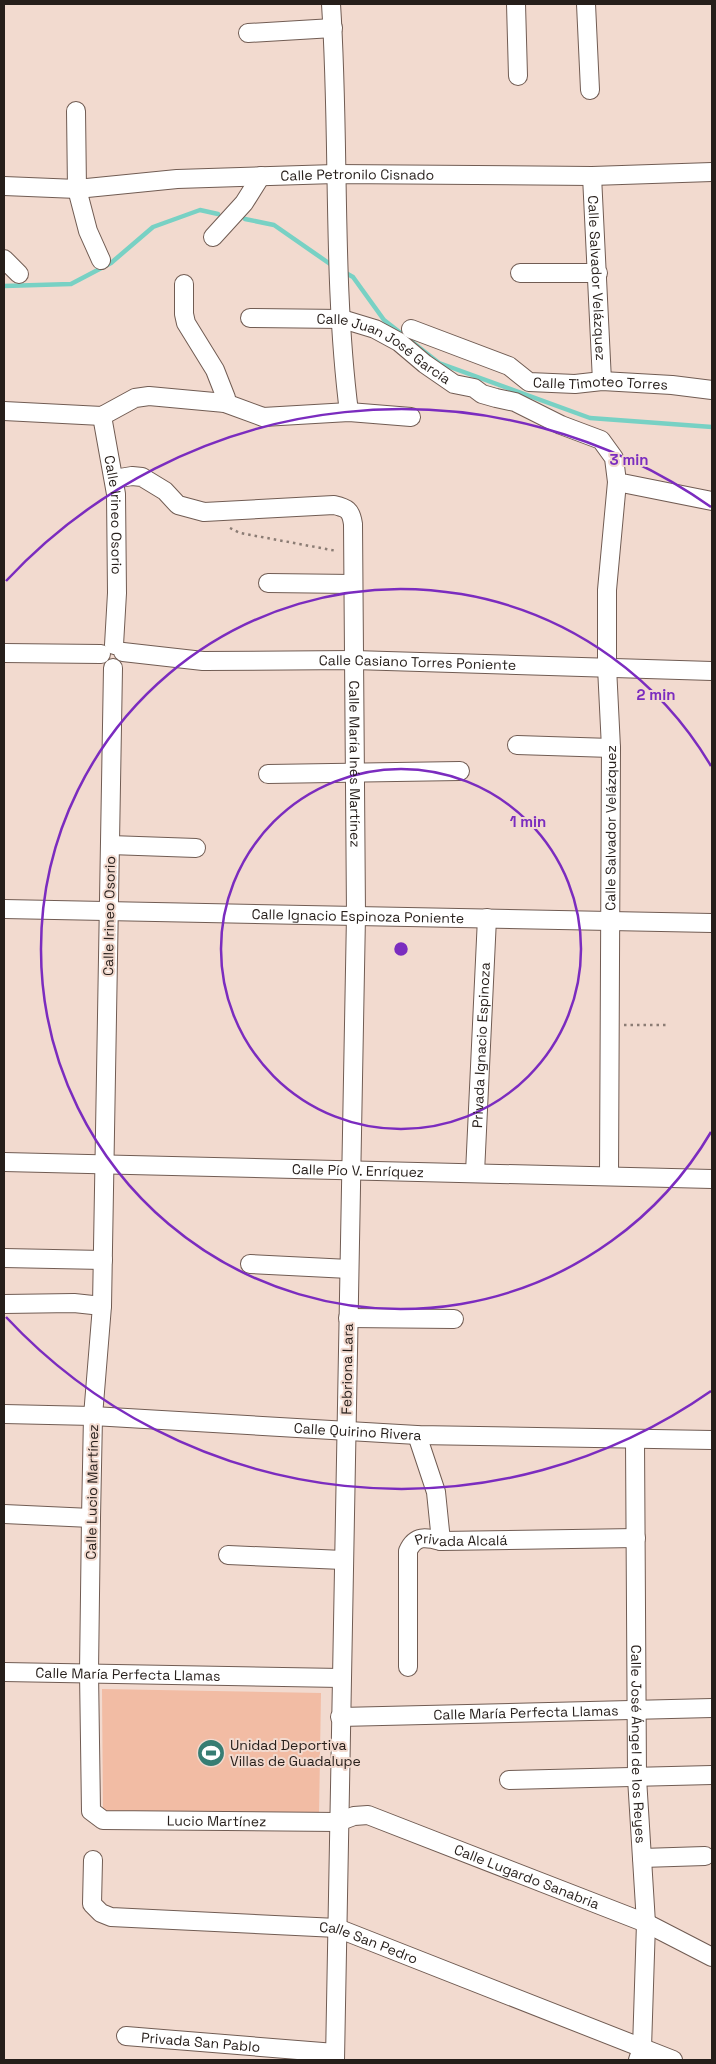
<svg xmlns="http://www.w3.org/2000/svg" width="716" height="2064" font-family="'Space Grotesk',sans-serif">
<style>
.green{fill:#f2bca4}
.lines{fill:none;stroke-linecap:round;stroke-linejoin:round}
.stream{stroke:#78d1c4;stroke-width:4.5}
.minor-casing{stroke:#715c53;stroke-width:20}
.path{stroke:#8b7c74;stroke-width:2.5;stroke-dasharray:2.5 4;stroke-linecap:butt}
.minor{stroke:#fff;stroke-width:18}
.ring{fill:none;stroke:#7b2cbf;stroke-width:2.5}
.labels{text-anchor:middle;stroke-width:4;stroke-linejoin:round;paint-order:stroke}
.street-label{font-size:14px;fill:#261e1a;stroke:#f2dacf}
.poi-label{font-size:14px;fill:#261e1a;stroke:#f2dacf;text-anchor:start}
.centre{fill:#7b2cbf;stroke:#f2dacf;stroke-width:2.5}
.ring-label{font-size:15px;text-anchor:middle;font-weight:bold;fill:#7b2cbf;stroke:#f2dacf;stroke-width:4;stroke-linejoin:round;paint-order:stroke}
</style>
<rect width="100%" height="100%" fill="#f2dacf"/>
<path class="green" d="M102 1689 321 1693 319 1816 103 1813Z"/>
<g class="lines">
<path class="stream" d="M245 219 274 225 333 266
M344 272 353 277 384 320 439 363 590 418 712 427
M4 286 71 284 111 263 153 227 200 210 218 214"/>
<g class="minor-casing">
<g id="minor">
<path d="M331 4C340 139 332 278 349 412"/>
<path d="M516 4 518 76"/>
<path d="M586 4 590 90"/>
<path d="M248 33 333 28"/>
<path d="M76 111 77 189 88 231 101 260"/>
<path id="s1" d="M592 176 602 381"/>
<path id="s2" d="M4 186 77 189 177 179 335 174 592 176 712 172"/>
<path d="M213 237 244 203 261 176"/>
<path d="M4 259 19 274"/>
<path d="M520 273H598"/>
<path d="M184 284V314L186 323 215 370 226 398 225 403"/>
<path id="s3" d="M250 318 342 319 375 329 399 342 425 364 454 384 474 388 482 394 496 398 515 402 561 425 601 440 614 458 617 482 712 501"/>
<path id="s4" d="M411 329 509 366 529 382 575 384 602 381 672 385 712 390"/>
<path d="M4 411 102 416 135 398 149 396 225 403 263 417 349 412 411 417"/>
<path id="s5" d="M102 416 116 494 117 593 114 645"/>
<path id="s6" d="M114 479 132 476 142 477 165 491 178 505 204 512 334 505C347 508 351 510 353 524L356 915 335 2060"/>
<path d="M268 583 353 584"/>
<path id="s7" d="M123 652 203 661 354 660 712 671"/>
<path d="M4 653 101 654"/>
<path id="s8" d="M113 668 102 1306 93 1416 91 1518 89 1672 91 1811 103 1820 338 1822 354 1816 368 1815 646 1923 712 1957"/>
<path d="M517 745 611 748"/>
<path d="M268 774 460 771"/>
<path d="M110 845 196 848"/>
<path id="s9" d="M4 909 712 923"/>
<path id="s10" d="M4 1162 712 1179"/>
<path id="s11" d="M475 1173 487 918"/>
<path id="s12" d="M609 1176 611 748 607 667V590L617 482"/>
<path d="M4 1258 103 1260"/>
<path d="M250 1264 349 1269"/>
<path d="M4 1304 74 1303 102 1306"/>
<path d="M348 1318 454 1319"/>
<path id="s13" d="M4 1414 93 1416 417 1435 712 1440"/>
<path d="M417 1435 436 1492 441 1541"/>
<path id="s14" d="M635 1440 637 1778 646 1923 642 2048 638 2060"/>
<path d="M4 1514 91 1518"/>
<path d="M228 1555 343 1560"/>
<path id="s15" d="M408 1667V1551C415 1535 426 1537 441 1541L636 1538"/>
<path id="s16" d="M4 1672 341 1678"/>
<path id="s17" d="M340 1717 712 1708"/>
<path d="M509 1780 712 1775"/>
<path d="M642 1858 705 1856"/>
<path id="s18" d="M93 1860 92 1904 101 1913 111 1917 337 1928 673 2060"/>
<path id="s19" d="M126 2036 335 2053"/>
</g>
</g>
<path class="path" d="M230 528 240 533 337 551
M624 1025H666"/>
<use href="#minor" class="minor"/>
</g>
<g class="ring">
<circle cx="401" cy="949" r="180"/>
<path d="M711 1132A360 360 0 1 1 711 766"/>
<path d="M711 1391A540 540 0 0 1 6 1317M6 581A540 540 0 0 1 711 507"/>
</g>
<defs>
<g id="stadium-disc" transform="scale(1.4375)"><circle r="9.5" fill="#377d73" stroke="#f2dacf"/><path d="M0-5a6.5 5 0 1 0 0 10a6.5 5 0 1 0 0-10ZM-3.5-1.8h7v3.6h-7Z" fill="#fff"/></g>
</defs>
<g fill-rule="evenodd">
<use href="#stadium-disc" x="211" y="1753"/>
</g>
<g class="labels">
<g class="street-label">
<text dy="5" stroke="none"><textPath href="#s2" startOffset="354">Calle Petronilo Cisnado</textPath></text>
<text dy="5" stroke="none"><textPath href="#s1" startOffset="102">Calle Salvador Velázquez</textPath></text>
<text dy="5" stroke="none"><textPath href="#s3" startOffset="142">Calle Juan José García</textPath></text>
<text dy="5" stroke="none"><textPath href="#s4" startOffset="202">Calle Timoteo Torres</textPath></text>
<text dy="5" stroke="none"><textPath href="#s5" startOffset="100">Calle Irineo Osorio</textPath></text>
<text dy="5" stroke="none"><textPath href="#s7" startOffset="295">Calle Casiano Torres Poniente</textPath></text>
<text dy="5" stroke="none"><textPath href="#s6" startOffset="501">Calle María Inés Martínez</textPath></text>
<text dy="5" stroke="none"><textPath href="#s12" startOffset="348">Calle Salvador Velázquez</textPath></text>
<text dy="5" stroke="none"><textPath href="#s9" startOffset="354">Calle Ignacio Espinoza Poniente</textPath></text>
<text transform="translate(109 916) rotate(-89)" y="5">Calle Irineo Osorio</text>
<text dy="5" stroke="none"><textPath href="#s11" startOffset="128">Privada Ignacio Espinoza</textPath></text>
<text dy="5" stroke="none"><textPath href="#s10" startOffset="354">Calle Pío V. Enríquez</textPath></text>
<text transform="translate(347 1369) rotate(-89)" y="5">Febriona Lara</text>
<text dy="5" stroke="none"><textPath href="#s13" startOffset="354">Calle Quirino Rivera</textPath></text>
<text transform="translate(92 1492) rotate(-89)" y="5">Calle Lucio Martínez</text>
<text dy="5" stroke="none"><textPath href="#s15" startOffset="175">Privada Alcalá</textPath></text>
<text dy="5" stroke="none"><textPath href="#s16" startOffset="124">Calle María Perfecta Llamas</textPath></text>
<text dy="5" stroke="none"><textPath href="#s17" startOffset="186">Calle María Perfecta Llamas</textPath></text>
<text dy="5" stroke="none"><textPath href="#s14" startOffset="304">Calle José Ángel de los Reyes</textPath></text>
<text dy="5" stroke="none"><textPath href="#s8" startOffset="1272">Lucio Martínez</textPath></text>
<text dy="5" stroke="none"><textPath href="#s8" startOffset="1595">Calle Lugardo Sanabria</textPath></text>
<text dy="5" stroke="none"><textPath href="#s18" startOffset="328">Calle San Pedro</textPath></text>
<text dy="5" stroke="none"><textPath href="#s19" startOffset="75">Privada San Pablo</textPath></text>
</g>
<g class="poi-label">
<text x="230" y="1750">Unidad Deportiva<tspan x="230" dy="16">Villas de Guadalupe</tspan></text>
</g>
</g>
<circle cx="401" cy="949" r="8" class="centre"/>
<g class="ring-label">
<text x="629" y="465">3 min</text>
<text x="656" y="700">2 min</text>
<text x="528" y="827">1 min</text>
</g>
<rect width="716" height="2064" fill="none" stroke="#261e1a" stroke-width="10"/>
</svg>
